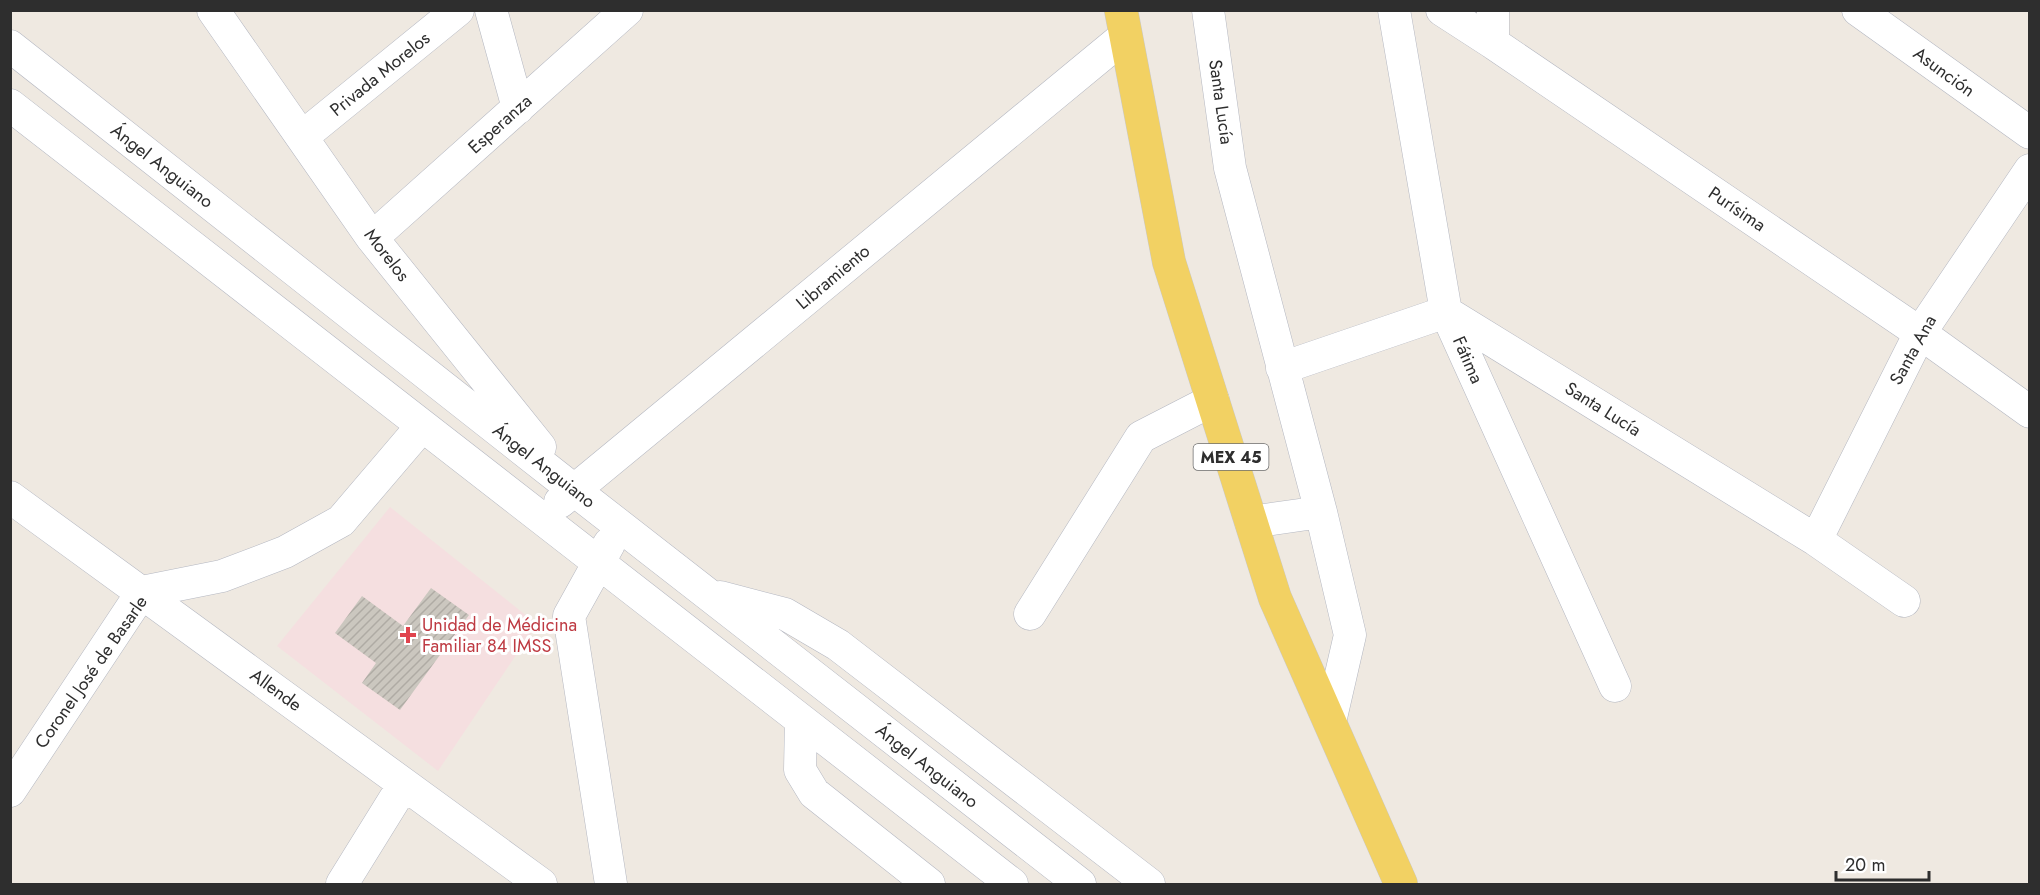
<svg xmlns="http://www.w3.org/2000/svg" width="2040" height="895" font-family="Jost,sans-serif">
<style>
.medical{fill:#f5dfe0}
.building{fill:url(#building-hatch)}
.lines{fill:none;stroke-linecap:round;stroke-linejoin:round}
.minor-casing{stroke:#b4b7c1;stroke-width:33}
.major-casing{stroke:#c9c9c9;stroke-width:34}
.minor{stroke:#fff;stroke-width:32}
.major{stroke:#f2d163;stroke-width:33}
.health-dot{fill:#e0444e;stroke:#fff;stroke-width:2}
.labels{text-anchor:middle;stroke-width:6;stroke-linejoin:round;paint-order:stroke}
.shield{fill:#fff;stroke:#6d6d6d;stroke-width:1.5}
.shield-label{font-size:16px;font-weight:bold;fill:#2e2e2e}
.street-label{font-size:18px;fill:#2e2e2e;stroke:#fff}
.health-label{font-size:18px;fill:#be3a42;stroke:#fff;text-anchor:start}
</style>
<defs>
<pattern id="building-hatch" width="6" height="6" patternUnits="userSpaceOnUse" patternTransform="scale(1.5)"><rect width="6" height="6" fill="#cbc7bf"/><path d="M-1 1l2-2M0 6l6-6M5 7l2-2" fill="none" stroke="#afaba4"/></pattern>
</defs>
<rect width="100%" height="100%" fill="#efe9e1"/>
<path class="medical" d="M390 507 537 624 438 771 277 646Z"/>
<path class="building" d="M431 588 469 615 400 710 362 683 376 663 335 633 362 596 403 626Z"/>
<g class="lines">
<g class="minor-casing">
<path id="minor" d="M213 10 372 238 540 447
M491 10 518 108
M1208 10 1230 168 1321 512 1350 635 1330 722
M1394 10 1446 312 1615 686
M1442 10 1493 43 1920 333 2030 412
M1858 10 2030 133
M1493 43V10
M10 46 574 490 1080 884
M10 105 1012 884
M302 137 458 10
M372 238 627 10
M1282 368 1446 312 1816 540 1904 601
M10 497 541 884
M560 502 1125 36
M1251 522 1321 512
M1816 540 1920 333 2030 170
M609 544 569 616 611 884
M720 597 785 614 838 645 1149 884
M1030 614 1141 437 1213 400
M801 720 800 770 814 793 929 884
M10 791 142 592 222 576 285 552 341 521 422 426
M342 884 404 784"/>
</g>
<g class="major-casing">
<path id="major" d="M1121 10 1169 262 1275 598 1401 884"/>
</g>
<use href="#minor" class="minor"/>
<use href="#major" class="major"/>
</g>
<path class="health-dot" d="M405 626h6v6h6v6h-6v6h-6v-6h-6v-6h6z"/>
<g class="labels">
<rect class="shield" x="1193.5" y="444" width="75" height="26" rx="4.5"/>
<g class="shield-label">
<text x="1231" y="463">MEX 45</text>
</g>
<g class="street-label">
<text transform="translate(1944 72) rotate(36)" y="6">Asunción</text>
<text transform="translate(380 74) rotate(-39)" y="6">Privada Morelos</text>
<text transform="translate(1221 102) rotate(82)" y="6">Santa Lucía</text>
<text transform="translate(500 124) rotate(-42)" y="6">Esperanza</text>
<text transform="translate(162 166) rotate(38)" y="6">Ángel Anguiano</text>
<text transform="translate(1737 209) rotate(34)" y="6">Purísima</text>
<text transform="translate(387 255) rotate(52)" y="6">Morelos</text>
<text transform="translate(833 277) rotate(-40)" y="6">Libramiento</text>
<text transform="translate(1913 350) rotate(-61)" y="6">Santa Ana</text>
<text transform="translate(1468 360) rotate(66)" y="6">Fátima</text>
<text transform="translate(1603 409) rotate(32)" y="6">Santa Lucía</text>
<text transform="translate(544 466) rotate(38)" y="6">Ángel Anguiano</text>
<text transform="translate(91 672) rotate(-55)" y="6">Coronel José de Basarle</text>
<text transform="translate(276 690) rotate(36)" y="6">Allende</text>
<text transform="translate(927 766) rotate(38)" y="6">Ángel Anguiano</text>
</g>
<g class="health-label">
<text x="422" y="631">Unidad de Médicina<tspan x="422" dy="21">Familiar 84 IMSS</tspan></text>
</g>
</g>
<rect width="2040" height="895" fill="none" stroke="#2e2e2e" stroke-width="24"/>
<path d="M1836 871v9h93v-9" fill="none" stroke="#2e2e2e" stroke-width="3"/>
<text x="1845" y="871" font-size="18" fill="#2e2e2e" stroke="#ffffff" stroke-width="4.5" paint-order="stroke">20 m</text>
</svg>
